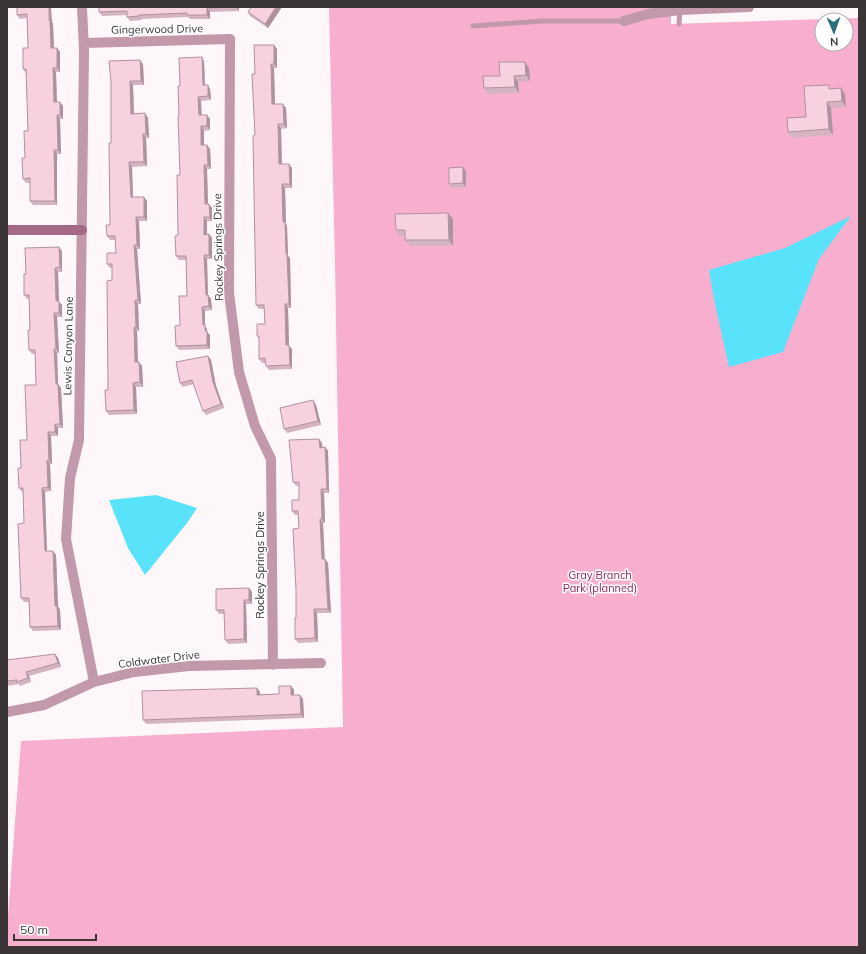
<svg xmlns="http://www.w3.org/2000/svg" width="866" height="954" font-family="Mulish,sans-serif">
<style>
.green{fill:#f7aecf;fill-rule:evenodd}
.water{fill:#58e3fb}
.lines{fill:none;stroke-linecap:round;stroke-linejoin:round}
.lane{stroke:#c298ab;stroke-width:5}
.street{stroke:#c298ab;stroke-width:10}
.secondary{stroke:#a46985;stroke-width:10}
.wall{fill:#d5b4c2}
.shaded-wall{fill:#ae929e}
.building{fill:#f8d1e1;stroke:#ae929e}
.labels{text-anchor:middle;stroke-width:3;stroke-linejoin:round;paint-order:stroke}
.street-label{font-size:11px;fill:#3b3537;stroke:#fff}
.park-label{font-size:11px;fill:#912762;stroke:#fff}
</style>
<rect width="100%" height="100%" fill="#fef7fa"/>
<path class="green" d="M329 7H671V24L859 18V947H7V930L21 741 343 727 335 265ZM822 20H846V44H822Z"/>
<path class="water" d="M851 216 819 259 783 352 729 367 714 299 709 270 785 248Z
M156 495 197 508 187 523 145 575 128 548 109 500Z"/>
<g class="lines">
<path class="lane" d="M679 24 680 10
M473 26 542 21H624"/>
<path class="street" d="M82 7 84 51 79 440 70 478 66 539 94 682
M624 21 648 14 680 10 749 7
M84 43 230 39 229 293 239 372 255 426 271 459 273 665
M7 712 44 705 94 682 134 672 189 666 321 663"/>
<path class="secondary" d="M7 230H82"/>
</g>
<path class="wall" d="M17 7 52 22 53 24 54 48H57L60 52V72H56L57 102 63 106V119H60L61 154H57V205H33L30 201V183H26L23 179 28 131 26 73 23 69 28 48 27 18 20 19 17 15Z
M99 7H239V11L210 12V19H190L188 17 142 19V20L130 21 127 17V15L102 16 99 12Z
M251 7H282L268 28 250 16 248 12Z
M274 45 277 49V68H274L275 104 286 108 287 128 281 129 282 164 292 168V188H285L286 224 287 226 288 256 290 258 291 308H288L289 346 292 349V369L269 370 266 366V363H262L259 359V338L257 336 265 324 264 309H259L256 305 255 74Z
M204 61 205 85 210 89 211 100 201 101V115L210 119V130L204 131V145H207L210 149 211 169H207L208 204 212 208V221H207V234H209L212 238V259H207L208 295 211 299 212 310 205 311V326L207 329V332L210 335V349L179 350 176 346 187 296 186 260H179L176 256 178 235 180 175 179 116 180 86Z
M143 64 144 85H133L134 114 145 113 148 118 149 138H146L147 166 132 167 133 197 147 201V221H139L140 249H137L141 304H138L139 331H137L138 362H139L142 366 143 387H136L137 414 109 415 106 411 108 390 112 280V268H110L107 264 116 253V240H110L107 236 110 225 111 143V82Z
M529 68 530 81 518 82 519 93 488 94 484 88 500 76Z
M841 88 845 94 846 107 831 108 833 135 792 138 788 132 806 117 832 89Z
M466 171V187L452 188 449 184Z
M453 219V246H410L405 240V236H400L396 230Z
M62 251V272H58L59 302 62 305V317H57L59 353H57L58 384 61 388 63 428H58V436H51L52 464H50L51 491 45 492 47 551H53L56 555 58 606 60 610 61 630 33 631 30 627 29 602H24L21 598 24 523 23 492H22L19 488 21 468 27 440 36 385 35 354H32L29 350 30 330 29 299H27L24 295 26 274Z
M208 356 211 360 216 386 224 408 206 415 203 411 194 384 183 387 180 383Z
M316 405 321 425 287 433 284 429Z
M322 443V447H325L328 451 329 493H324L325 523H323L324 559 328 563 331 613H317L318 642 298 643 295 639 299 528 298 515H295L292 511 299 500V486H296L293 482Z
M249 588 252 592V604H246L247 643 228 644 225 640 224 614H219L216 610Z
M55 654 58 658 61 667 29 676 31 682 20 686 19 684 7 686V660Z
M291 686 294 690V695H300L303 699 304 718 146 724 143 720 260 692V694H279Z"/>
<path class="shaded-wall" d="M49 7H51L52 22 53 24 54 52 51 48Z
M236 7H239V11Z
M276 7H282L268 28 265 24Z
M207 8 210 12V19L207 15Z
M274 45 277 49V68L274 64Z
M57 48 60 52V72L57 68Z
M202 57 204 61 205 89 203 85Z
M140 60 143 64 144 85 141 81Z
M525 62 529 68 530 81 526 75Z
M271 64 274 68 275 108 272 104Z
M53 68 56 72 57 106 54 102Z
M514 76 518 82 519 93 515 87Z
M130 81 133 85 134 118 131 114Z
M208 85 210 89 211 100 208 96Z
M841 88 845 94 846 107 842 101Z
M198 97 201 101 202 119 199 115Z
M60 102 63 106V119L60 115Z
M827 102 831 108 833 135 829 129Z
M283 104 286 108 287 128 284 124Z
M145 113 148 118 149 138 146 134Z
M57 115 60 119 61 154 58 150Z
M207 115 210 119V130L207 126Z
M278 124 281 129 282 168 279 164Z
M201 126 204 131V149L201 145Z
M143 134 146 138 147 166 144 162Z
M207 145 210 149 211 169 208 165Z
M54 150 57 154V205L55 201Z
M129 162 132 167 133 201 131 197Z
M289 164 292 168V188L290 184Z
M204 165 207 169 208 208 205 204Z
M463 167 466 171V187L463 183Z
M282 184 285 188 286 224 287 226 288 256 290 258 291 308 289 304 283 222Z
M144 197 147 201V221L144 217Z
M209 204 212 208V221L210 217Z
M448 213 453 219V246L449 240Z
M136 217 139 221 140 249 137 245Z
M204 217 207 221V239L204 235Z
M209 234 212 238V259L209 255Z
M134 245 137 249 141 304 138 300Z
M59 247 62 251V272L60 267Z
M204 255 207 259 208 299 206 295Z
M55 268 58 272 59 302 62 305V317L59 313 56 301Z
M208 295 211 299 212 310 209 306Z
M135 300 138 304 139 331 136 327Z
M285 304 288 308 289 346 292 349V369L290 365 286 345Z
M202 307 205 311V326L207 329V332L210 335V349L207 345 205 331 203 325Z
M54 313 57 317 59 353 56 349Z
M134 327 137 331 138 366 135 362Z
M54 349 57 353 58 384 61 388 63 428 60 424 56 384Z
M208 356 211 360 216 386 224 408 221 404 213 382Z
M139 362 142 366 143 387 140 382Z
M133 383 136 387 137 414 134 410Z
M313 400 316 405 321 425 318 421Z
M55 424 58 428V436L55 432Z
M48 432 51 436 52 464 49 460Z
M319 439 322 443 323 452 320 448Z
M325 447 328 451 329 493 327 489Z
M47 460 50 464 51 491 48 487Z
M42 488 45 492 47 555 45 551Z
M321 489 324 493 325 523 322 519Z
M320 519 323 523 325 563 322 559Z
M53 551 56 555 58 606 60 610 61 630 58 626 55 606Z
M325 559 328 563 331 613 328 609Z
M249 588 252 592V604L249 600Z
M244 600 246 604 247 643 244 639Z
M314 609 317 613 318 642 315 638Z
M55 654 58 658 61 667 58 663Z
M26 672 29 676 31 682 28 678Z
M291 686 294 690V699L291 695Z
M257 688 260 692V699L257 695Z
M300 695 303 699 304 718 301 714Z"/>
<path class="building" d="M17 7H49V20H50L51 48H57V68H53L54 102H60V115H57L58 150H54L55 201H30V178L23 179 22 158H25L24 131H28L26 69H23V48H28L27 14 17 15Z
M99 7H236L207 8V15H187V13L139 15V16L127 17V11L99 12Z
M251 7H276L265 24 248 12Z
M254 45H274V64H271L272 104H283L284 124H278L279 164H289L290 184H282L283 222H285L286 254H287L289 304H285L286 345H289L290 365 266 366 265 358 259 359V336H257V324H265L264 305H256L253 136 255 135 252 74H255Z
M202 57 203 85H208V96L198 97 199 115H207V126H201V145H207L208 165H204L205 204H209L210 217H204V235L209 234V255H204L206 295H208L209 306 202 307 203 325 205 324V331H207V345L176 346 175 326 180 325 179 296H187L186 256H176L175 236 178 235 177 175H180L178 116H179L178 86H180L179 58Z
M140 60 141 81H130L131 114 145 113 146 134H143L144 162H129L131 197H144V217H136L137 245H134L138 300H135L136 327H134L135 362H139L140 382 133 383 134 410 106 411 105 390H108L107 281 112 280V264H107V253H116L115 236H107L106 225H110L109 143H111V82L109 61Z
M499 62H525L526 75 514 76 515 87 484 88 483 76H500Z
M829 85V89L841 88 842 101 827 102 829 129 788 132 787 118 806 117 804 86Z
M463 167V183L449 184V168Z
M448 213 449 240H405V230H396L395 214Z
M59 247 60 267 55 268 56 301H59V313H54L56 349H54L56 384H58L60 424H55V432H48L49 460H47L48 487 42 488 45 551H53L55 606H57L58 626 30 627 29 598H21L18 524 24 523 23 488H19L18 468H21L20 440H27L25 385H36L35 350H29L28 330H30L29 295H24V274H26L25 248Z
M208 356 213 382 221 404 203 411 192 380 180 383 176 362Z
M313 400 318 421 284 429 280 408Z
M319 439 320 448 325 447 327 489H321L322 519H320L322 559H325L328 609H314L315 638 295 639V618H296V590L293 529 299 528 298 511H292V500H299V482H293L289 440Z
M249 588V600H244V639L225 640 224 610H216V589Z
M55 654 58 663 26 672 28 678 17 682V680L7 681V660Z
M279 686H291V695H300L301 714 143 720 142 691 257 688V695L279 694Z"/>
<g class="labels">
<g class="street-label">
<text transform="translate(157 29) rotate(-1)" y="4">Gingerwood Drive</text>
<text transform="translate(218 247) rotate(-91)" y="4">Rockey Springs Drive</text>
<text transform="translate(68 346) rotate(-89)" y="4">Lewis Canyon Lane</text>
<text transform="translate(260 565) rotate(-90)" y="4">Rockey Springs Drive</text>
<text transform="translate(159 659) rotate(-7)" y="4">Coldwater Drive</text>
</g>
<g class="park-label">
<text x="600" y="579">Gray Branch<tspan x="600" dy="13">Park (planned)</tspan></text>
</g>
</g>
<rect width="866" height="954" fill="none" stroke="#3b3537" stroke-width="16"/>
<g transform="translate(834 32) rotate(178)"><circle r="19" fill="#ffffff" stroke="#b1aeaf"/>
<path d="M0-3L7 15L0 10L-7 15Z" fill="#286f7b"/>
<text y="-6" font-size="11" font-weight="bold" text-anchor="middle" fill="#3b3537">N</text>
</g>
<path d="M14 934v6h82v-6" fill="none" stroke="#3b3537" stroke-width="2"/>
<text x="20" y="934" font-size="12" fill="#3b3537" stroke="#ffffff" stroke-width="3" paint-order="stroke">50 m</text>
</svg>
